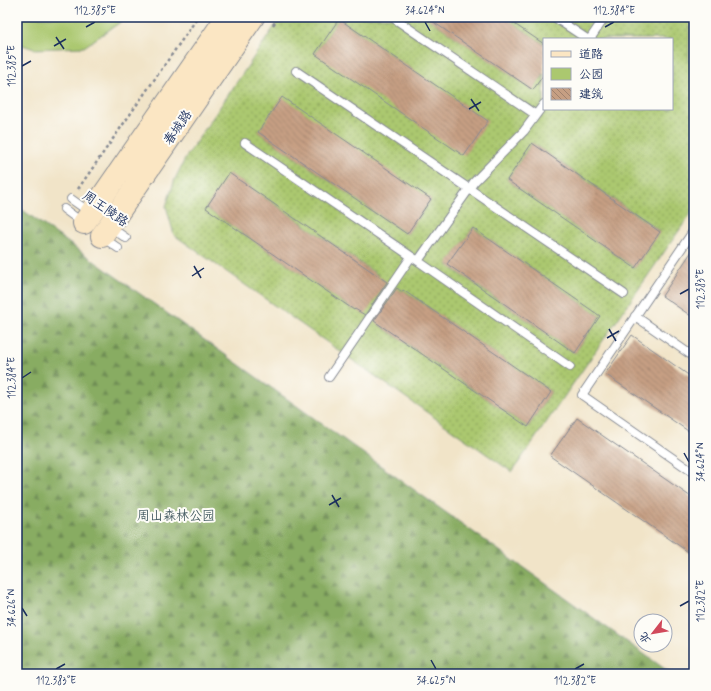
<svg xmlns="http://www.w3.org/2000/svg" width="711" height="691" font-family="Mynerve,'LXGW WenKai TC',sans-serif">
<style>
.green{fill:url(#green-dots);stroke:#637c66;fill-rule:evenodd}
.forest{fill:url(#forest-firs);stroke:#526e60}
.pitch{fill:#abc86f;stroke:#637c66}
.building{fill:url(#building-back-hatch)}
.lines{fill:none;stroke-linecap:round;stroke-linejoin:round}
.lane-casing{stroke:#868a93;stroke-width:10}
.secondary-casing{stroke:#868a93;stroke-width:24}
.path{stroke:#868a93;stroke-width:2.5;stroke-dasharray:3 3;stroke-linecap:butt}
.lane{stroke:#fff;stroke-width:8}
.secondary{stroke:#fbe6c3;stroke-width:22}
.ticks{fill:none;stroke:#1b2f5e;stroke-width:1.5}
.labels{text-anchor:middle;stroke-width:4;stroke-linejoin:round;paint-order:stroke}
.street-label{font-size:13px;fill:#1b2f5e;stroke:#fdfcf7}
.park-label{font-size:13px;fill:#465d63;stroke:#fdfcf7}
.neatline{fill:none;stroke:#1b2f5e;stroke-width:1.5}
.ticks-label{font-size:10px;text-anchor:middle;fill:#1b2f5e}
</style>
<defs>
<pattern id="green-dots" width="8" height="8" patternUnits="userSpaceOnUse"><rect width="8" height="8" fill="#abc86f"/><path d="M2 2h.1M6 6h.1" fill="none" stroke="#8aa35e" stroke-width="1.8" stroke-linecap="round"/></pattern>
<pattern id="forest-firs" width="22" height="20" patternUnits="userSpaceOnUse"><rect width="22" height="20" fill="#88ac62"/><path d="M5 1l3.5 6h-7zM16 11l3.5 6h-7z" fill="#6e8c54"/></pattern>
<pattern id="building-back-hatch" width="6" height="6" patternUnits="userSpaceOnUse"><rect width="6" height="6" fill="#c69f83"/><path d="M-1 5l2 2M0 0l6 6M5-1l2 2" fill="none" stroke="#a0826e"/></pattern>
</defs>
<rect width="100%" height="100%" fill="#fdfcf7"/>
<filter id="ink" filterUnits="userSpaceOnUse"><feTurbulence type="fractalNoise" baseFrequency=".025" numOctaves="2"/><feDisplacementMap in="SourceGraphic" scale="8" xChannelSelector="R" yChannelSelector="G"/><feConvolveMatrix kernelMatrix="1 2 1 2 8 2 1 2 1" color-interpolation-filters="sRGB"/></filter>
<filter id="wash" filterUnits="userSpaceOnUse"><feTurbulence type="fractalNoise" baseFrequency=".012" numOctaves="4" result="noise"/><feDisplacementMap in="SourceGraphic" scale="16" xChannelSelector="R" yChannelSelector="G"/><feGaussianBlur stdDeviation="0.9" result="paint"/><feColorMatrix in="noise" values="0 0 0 0 0 0 0 0 0 0 0 0 0 0 0 0 0 1.4 0 .05"/><feComposite in="paint" operator="in"/></filter>
<g filter="url(#wash)">
<rect width="100%" height="100%" fill="#f1e4c8"/>
<path class="green" d="M281 17H426L533 90 544 74V109H672V39H544V44L504 17H690L689 62H694V209L512 472 174 235 166 206 175 179 186 157ZM339 19 487 121 315 54ZM258 132 431 200 407 234ZM532 143 660 231 635 268 507 180ZM230 174 378 275 354 310 206 208ZM473 228 600 316 575 353 447 265ZM403 290 551 392 528 427 379 325Z"/>
<path class="forest" d="M17 206 672 674H17Z"/>
<path class="pitch" d="M17 17H128L84 47 34 49 17 43Z"/>
<g id="blocks">
<path class="building" d="M426 17H504L544 44V74L533 90Z
M339 19 488 121 464 156 315 54Z
M282 97 431 199 407 234 258 132Z
M532 143 660 232 635 268 507 180Z
M229 173 387 282 365 315 355 309 354 310 206 208Z
M473 228 600 316 575 353 447 264Z
M694 248V318L662 296Z
M397 288 402 292 403 290 551 392 528 427 374 321Z
M632 335 694 379V435L605 374Z
M577 418 694 499V556L550 456Z"/>
</g>
</g>
<g filter="url(#ink)">
<use href="#blocks" fill-opacity="0" stroke="#868a93" stroke-width="1"/>
<g class="lines">
<g class="lane-casing">
<path id="lane" d="M392 17 536 115
M554 17 587 39
M590 39 605 17
M296 71 624 294
M245 143 418 261 474 182 524 131 544 104
M71 199 91 213
M64 209 83 223
M110 227 126 238
M694 230 582 395 694 473
M102 237 118 248
M418 261 570 367
M635 316 694 357
M329 377 411 257"/>
</g>
<g class="secondary-casing">
<path id="secondary" d="M84 223 227 17
M102 236 253 17"/>
</g>
<path class="path" d="M273 25 279 17
M78 189 198 17"/>
<use href="#lane" class="lane"/>
<use href="#secondary" class="secondary"/>
</g>
</g>
<path class="ticks" d="M425 22 430 31M86 27 95 22M605 27 614 22M56 37 64 49M54 46 66 39M22 66 31 61M471 99 479 111M469 109 481 102M194 266 201 278M192 276 204 268M680 294 689 289M609 329 616 341M607 338 619 331M22 378 31 372M684 453 689 462M332 495 339 507M329 505 341 498M680 606 689 601M22 608 27 616M431 660 436 669M56 669 65 664M575 669 584 664"/>
<g class="labels">
<g class="street-label">
<text transform="translate(177 127) rotate(-55)" y="5">春城路</text>
<text transform="translate(106 208) rotate(35)" y="5">周王陵路</text>
</g>
<g class="park-label">
<text x="176" y="520">周山森林公园</text>
</g>
</g>
<rect width="711" height="691" fill="none" stroke="#fdfcf7" stroke-width="44"/>
<rect x="543" y="38" width="130" height="72" fill="#fdfcf7" stroke="#a3aaba"/>
<rect x="551" y="51" width="20" height="6" fill="#fbe6c3" stroke="#a3aaba"/>
<text x="579" y="58" font-size="12" fill="#1b2f5e">道路</text>
<rect x="551" y="68" width="20" height="12" fill="#abc86f" stroke="#a3aaba"/>
<text x="579" y="78" font-size="12" fill="#1b2f5e">公园</text>
<rect x="551" y="88" width="20" height="12" fill="url(#building-back-hatch)" stroke="#a3aaba"/>
<text x="579" y="98" font-size="12" fill="#1b2f5e">建筑</text>
<g transform="translate(653 633) rotate(239)"><circle r="19" fill="#fdfcf7" stroke="#a3aaba"/>
<path d="M0-3L7 15L0 10L-7 15Z" fill="#d1495b"/>
<text y="-6" font-size="11" font-weight="bold" text-anchor="middle" fill="#1b2f5e">北</text>
</g>
<rect x="22" y="22" width="667" height="647" class="neatline"/>
<g class="ticks-label">
<text x="95" y="14">112.385°E</text>
<text x="425" y="14">34.624°N</text>
<text x="614" y="14">112.384°E</text>
<text transform="translate(11 66) rotate(-90)" y="4">112.385°E</text>
<text transform="translate(700 289) rotate(-90)" y="4">112.383°E</text>
<text transform="translate(11 378) rotate(-90)" y="4">112.384°E</text>
<text transform="translate(700 462) rotate(-90)" y="4">34.624°N</text>
<text transform="translate(700 601) rotate(-90)" y="4">112.382°E</text>
<text transform="translate(11 608) rotate(-90)" y="4">34.626°N</text>
<text x="56" y="684">112.383°E</text>
<text x="436" y="684">34.625°N</text>
<text x="575" y="684">112.382°E</text>
</g>
</svg>
